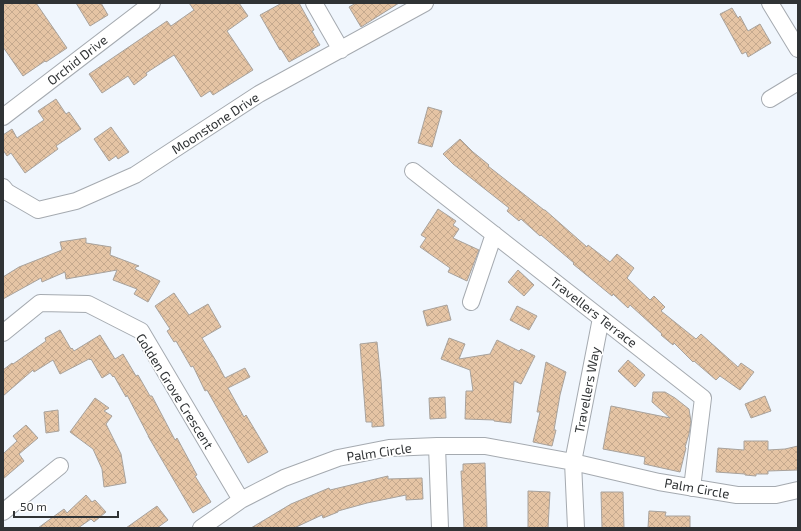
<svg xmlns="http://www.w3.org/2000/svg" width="801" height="531" font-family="'Exo 2',sans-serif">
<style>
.building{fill:url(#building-cross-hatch);stroke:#a8a29c}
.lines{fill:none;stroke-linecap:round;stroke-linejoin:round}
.minor-casing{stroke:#a5aab0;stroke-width:18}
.minor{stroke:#fff;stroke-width:16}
.labels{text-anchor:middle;stroke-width:3.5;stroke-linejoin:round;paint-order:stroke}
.street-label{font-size:13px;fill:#303335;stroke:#fff}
</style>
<defs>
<pattern id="building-cross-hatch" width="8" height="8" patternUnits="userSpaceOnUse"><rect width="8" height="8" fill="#e5c4a4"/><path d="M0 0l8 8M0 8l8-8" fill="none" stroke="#c5a98e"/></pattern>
</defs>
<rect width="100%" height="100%" fill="#f0f6fd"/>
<path class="building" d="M3 3H36L67 48 46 62 45 61 23 76 3 47Z
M76 3H101L108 15 90 26Z
M189 3H239L248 16 227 31 253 70 213 95 210 91 201 97 174 55 146 73 147 75 134 85 128 76 102 93 89 74 167 21 171 26 194 10Z
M282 3H299L314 30 312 31 320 45 289 62 281 49 280 50 260 15Z
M356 3H399L361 27 349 7Z
M732 8 738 18 740 16 748 31 760 24 771 43 748 57 746 52 742 54 720 14Z
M56 99 66 114 69 112 81 129 56 146 58 149 25 173 11 153 7 156 3 150V135L12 129 17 138 44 120 38 111Z
M428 107 442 111 432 147 418 143Z
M111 127 129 152 118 159 116 156 109 161 94 139Z
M460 139 473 152 489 165 488 166 544 210H545L587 247 588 245 610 262 617 254 634 268 627 278 650 300 654 296 665 307 661 311 696 339 701 334 738 367 741 363 754 372 740 390 720 376 716 380 694 361 693 362 674 343 673 345 661 335 662 334 630 305 628 308 613 294 612 296 573 264 574 263 541 235 540 236 521 219 519 221 507 211 509 208 453 164 443 154Z
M438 209 456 221 453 225 459 229 453 238 479 250 467 281 448 272 450 268 420 247 426 238 421 235Z
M86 238V243L111 247 110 255 139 266 136 267 135 269 160 281 148 302 134 294 137 289 113 280 117 270 66 279 65 272 42 282 41 278 3 299V277L19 267 62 250 60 242Z
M518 270 534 285 524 296 508 282Z
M174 293 189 315 208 304 221 327 202 338 216 361 225 378 245 368 250 377 228 388 244 417 246 415 268 452 248 463 207 390 205 391 193 366 191 367 176 341 174 342 167 331 170 329 155 306Z
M447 305 451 320 427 326 423 311Z
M517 306 537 316 529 330 510 320Z
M60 330 71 349 72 348 74 351 100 335 115 359 123 354 136 376 138 375 150 396H152L175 440 177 438 197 475 195 476 211 502 193 513 148 436 149 437 127 395 126 397 114 376 113 377 110 373 102 378 91 359 90 360 89 359 60 374 53 360 34 372 33 370 3 396V370L12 363 13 364 46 341 45 338Z
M449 338 465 344 459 359 490 354 497 340 519 351 521 349 535 356 521 384 514 381 511 423 494 421V420L465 419 466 391H473L470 370 441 359Z
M377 342 381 380 384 426 372 427V422H366L360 344Z
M628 360 645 375 635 387 618 371Z
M546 362 566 372 560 395 554 430H556L552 446 533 442 540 412H537Z
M653 392H665L675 398 689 409 691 422 689 434 685 447 686 448 680 472 644 464 645 457 603 449 611 406 670 418 652 402Z
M765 396 771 411 751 418 745 404Z
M445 397 446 418 430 419 429 398Z
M95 398 109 408 104 411 112 416 106 424 121 454 126 483 104 487 102 469 93 449 70 432Z
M58 410 59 431 46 433 44 412Z
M26 425 38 438 19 454 24 461 3 479V454L17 441 13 436Z
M744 441H768V450L785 449 798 446V470L768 471V474H756V476L745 475V474L716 472 718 448 744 450Z
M485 463 487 528H464L461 471H463V464Z
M388 476V479L422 478 423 499 406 500V495L367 503 338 511V512L323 518 322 515 294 528H251L291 504 329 488 330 490Z
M528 491 550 492 548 528H528Z
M601 492H623L624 528H602Z
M86 495 92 502 95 500 106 512 94 522 91 519 78 528H38L64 509 67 513Z
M157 506 168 520 157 528H126Z
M649 511 666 512 665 516H690V528H648Z"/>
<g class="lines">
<g class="minor-casing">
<path id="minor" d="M314 3 341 50
M770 3 798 49
M770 99 798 82
M3 117 152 3
M413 171 703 398 692 488
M3 187 7 192 38 210 76 201 135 175 259 94 425 3
M471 302 494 234
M3 333 40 303 88 304 141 331 241 500
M437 446 440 528
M3 512 60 466
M201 528 241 500 284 478 338 458 389 448 437 446H485L573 462 659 482 737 495H776L798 490
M576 528 573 462 601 318"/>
</g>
<use href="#minor" class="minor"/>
</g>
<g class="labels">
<g class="street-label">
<text transform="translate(77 60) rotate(-38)" y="5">Orchid Drive</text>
<text transform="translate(215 123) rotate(-33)" y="5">Moonstone Drive</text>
<text transform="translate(594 312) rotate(38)" y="5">Travellers Terrace</text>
<text transform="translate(587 390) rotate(-79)" y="5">Travellers Way</text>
<text transform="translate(175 391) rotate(58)" y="5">Golden Grove Crescent</text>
<text transform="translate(379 452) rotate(-8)" y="5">Palm Circle</text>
<text transform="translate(697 488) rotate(10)" y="5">Palm Circle</text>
</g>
</g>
<rect width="801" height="531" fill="none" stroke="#303335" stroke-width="8"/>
<path d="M14 511v6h104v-6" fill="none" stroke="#303335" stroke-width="2"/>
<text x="20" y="511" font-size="12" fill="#303335" stroke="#ffffff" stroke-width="3" paint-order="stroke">50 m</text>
</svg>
